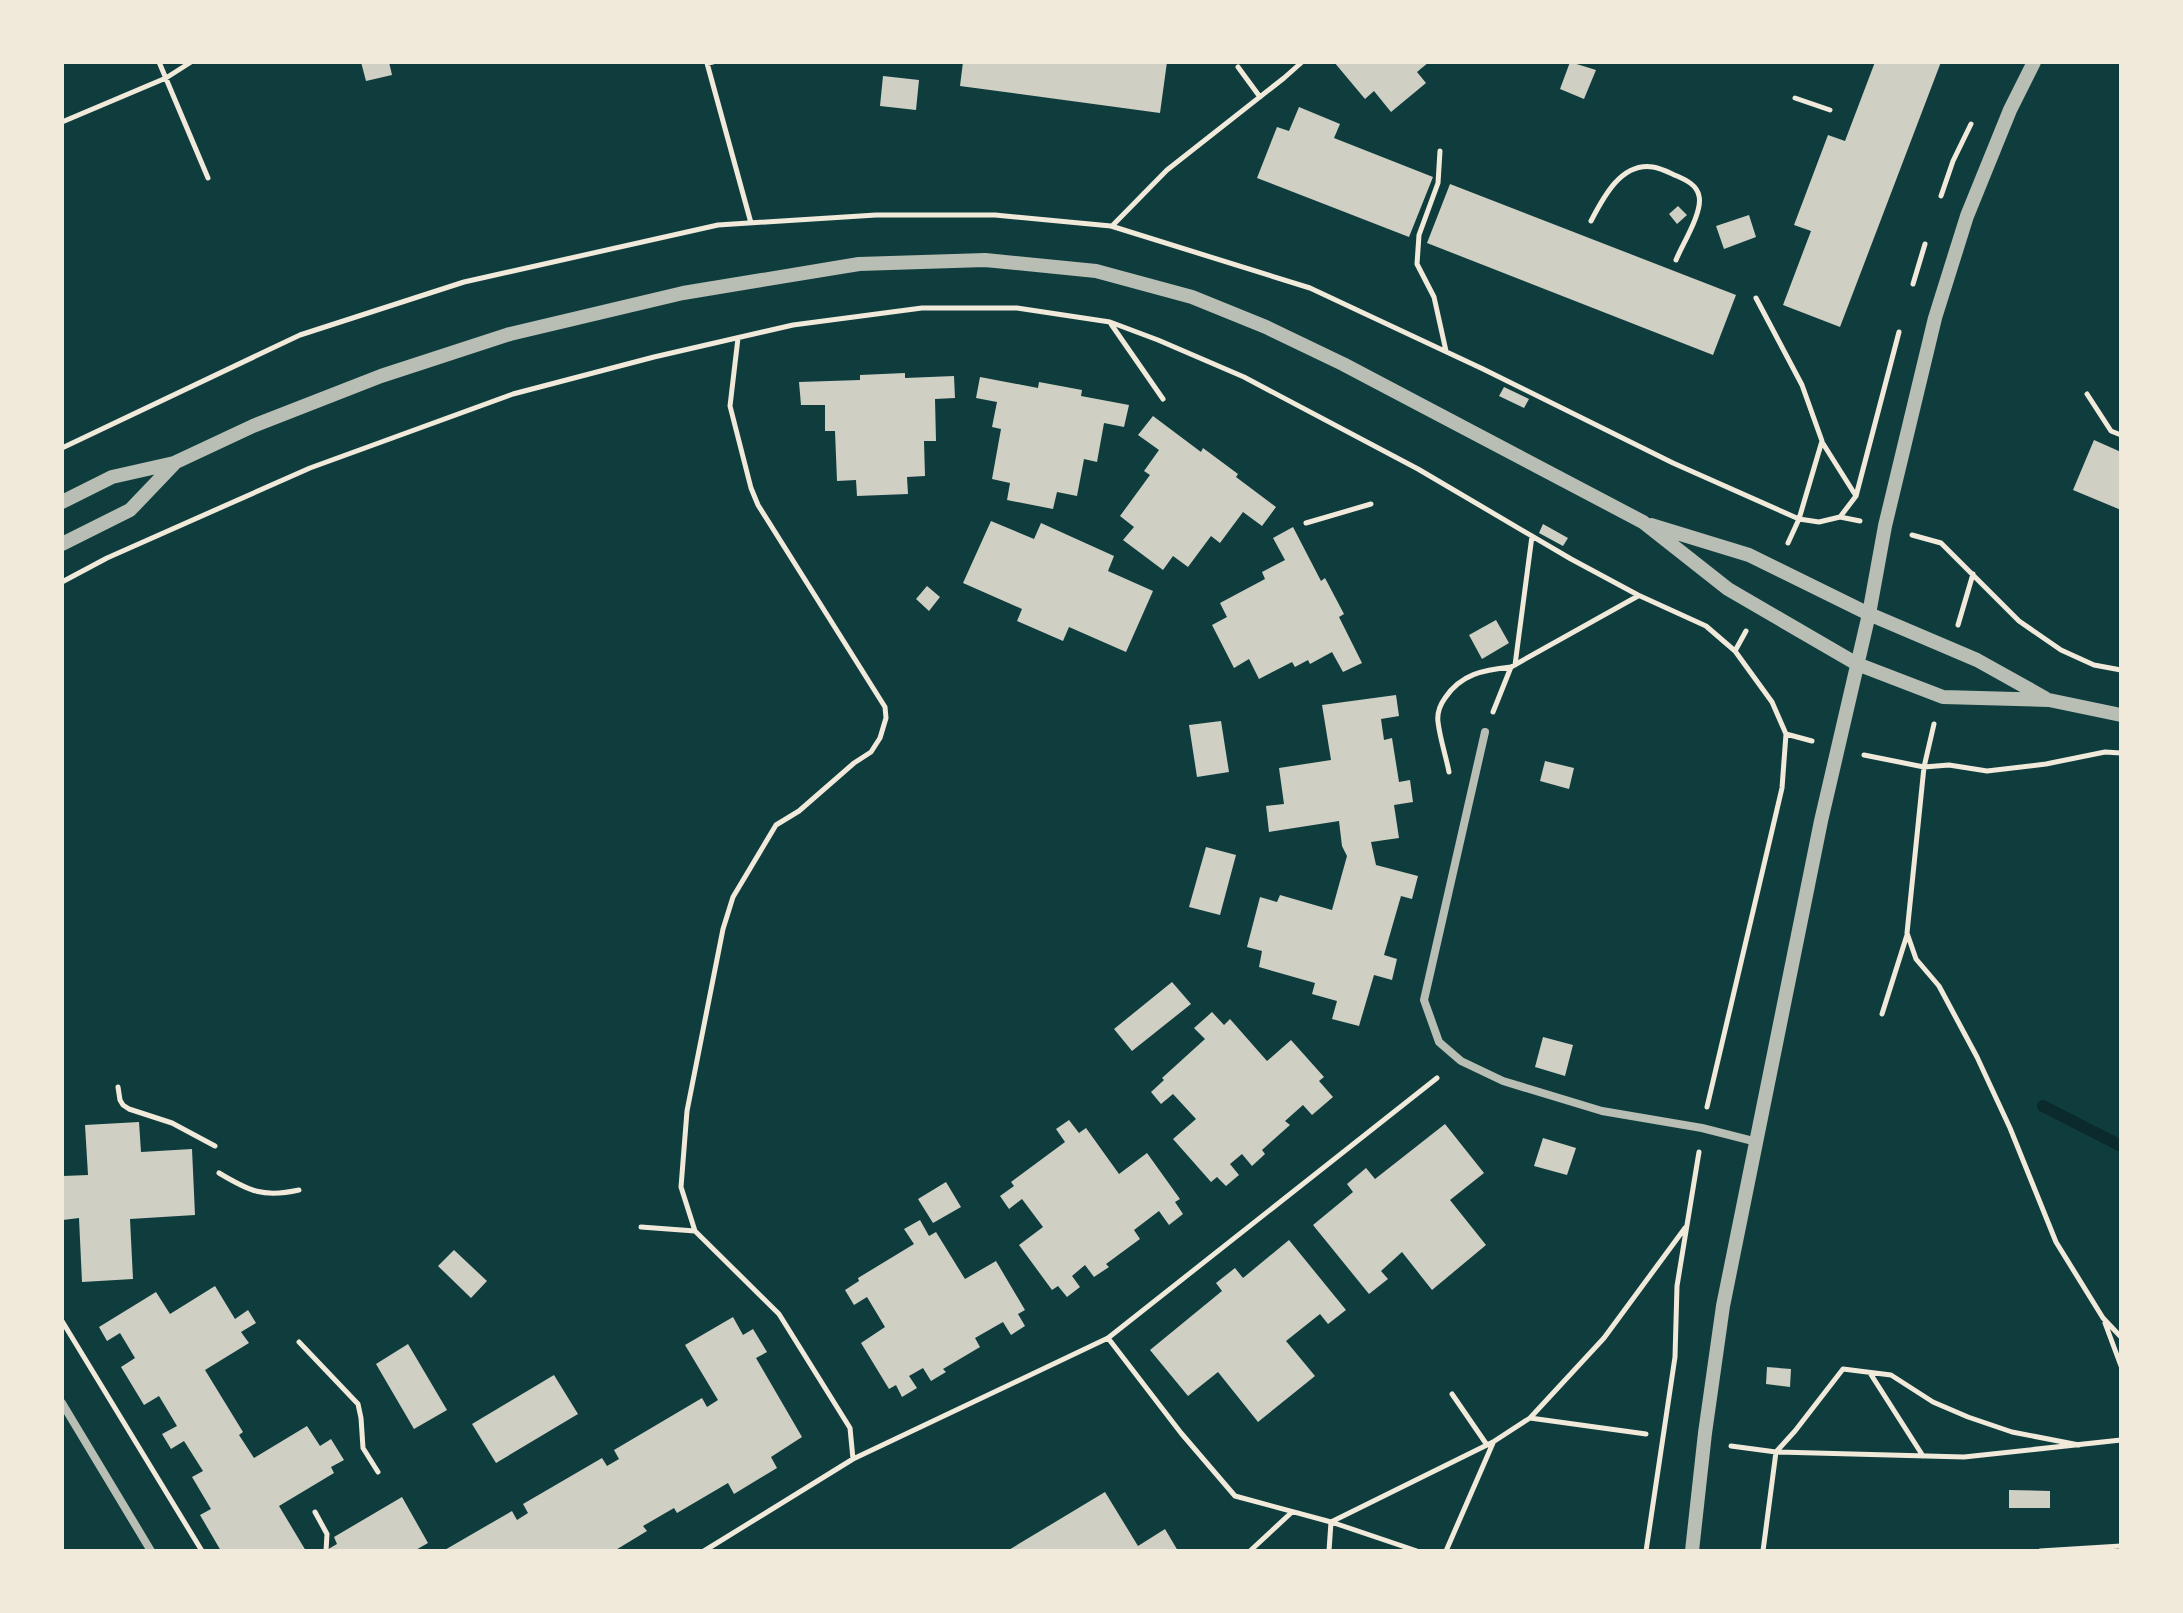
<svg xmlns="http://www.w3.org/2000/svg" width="2183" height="1613" font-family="'Titillium Web',sans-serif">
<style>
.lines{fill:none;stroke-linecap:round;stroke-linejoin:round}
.stream{stroke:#0a2a2b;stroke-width:12}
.building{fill:#cfcfc3}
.path{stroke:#f1e9da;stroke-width:5}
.minor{stroke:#b8beb3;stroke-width:8}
.tertiary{stroke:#b8beb3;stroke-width:14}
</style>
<rect width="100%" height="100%" fill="#0f3d3e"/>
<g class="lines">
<path class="stream" d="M2043 1106 2121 1146"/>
</g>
<path class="building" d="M361 62H389L392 75 366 81Z
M963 62H1167L1160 113 960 86Z
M1334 62H1429L1417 72 1426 83 1391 112 1374 91 1365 99Z
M1570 62 1596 70 1584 99 1560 89Z
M1875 62H1941L1840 327 1783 305 1811 231 1794 225 1828 135 1845 141Z
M883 76 919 80 916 110 880 106Z
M1299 107 1340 124 1334 138 1433 177 1409 237 1257 178 1277 127 1289 131Z
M1450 184 1736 295 1713 355 1427 243Z
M1678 206 1687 215 1677 224 1669 214Z
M1749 215 1756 237 1724 249 1716 226Z
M905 373V378L954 376 955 398 935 399 936 441H924L925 476 907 477 908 494 857 496 856 480 837 481 835 431H825V405H801L799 382 860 380V375Z
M980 377 1038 388 1039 382 1082 390 1081 396 1129 405 1124 427 1104 423 1097 462 1084 459 1077 496 1057 492 1053 509 1007 500 1010 483 992 479 1001 429 992 427 997 402 976 398Z
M1504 387 1529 399 1524 408 1499 396Z
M1153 416 1201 452 1203 448 1238 474 1236 477 1276 507 1262 526 1243 512 1220 543 1211 536 1188 567 1173 556 1163 570 1123 540 1134 527 1120 516 1150 475 1144 471 1159 450 1138 435Z
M2094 440 2121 452V510L2073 490Z
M991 521 1034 539 1041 523 1114 556 1108 571 1153 591 1126 652 1069 627 1063 641 1017 621 1022 609 963 583Z
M1543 524 1568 538 1563 546 1539 533Z
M1293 527 1321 581 1325 578 1344 614 1339 617 1362 663 1343 672 1332 652 1310 664 1308 660 1295 667 1292 662 1259 679 1249 659 1234 668 1212 625 1227 617 1220 603 1265 579 1262 572 1285 560 1273 538Z
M927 586 940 597 929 611 916 599Z
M1496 620 1509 643 1482 659 1469 635Z
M1396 695 1399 716 1381 719 1384 740 1392 738 1399 782 1410 780 1413 802 1394 805 1399 838 1371 842 1376 865 1418 876 1412 899 1401 896 1384 955 1397 959 1392 980 1374 975 1359 1026 1332 1019 1337 1001 1312 994 1315 983 1259 967 1262 951 1247 947 1260 897 1277 902 1280 895 1332 910 1347 856 1342 846 1339 821 1269 832 1266 806 1284 804 1279 768 1331 760 1322 705Z
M1221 721 1229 772 1197 777 1189 725Z
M1545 761 1574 768 1569 789 1540 781Z
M1206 847 1236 855 1220 915 1189 907Z
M1172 982 1191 1004 1132 1051 1114 1029Z
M1212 1012 1224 1025 1230 1019 1267 1061 1291 1040 1324 1077 1319 1081 1333 1097 1312 1115 1303 1105 1285 1121 1290 1125 1262 1150 1265 1154 1252 1166 1242 1154 1230 1164 1239 1175 1226 1186 1217 1177 1211 1182 1173 1139 1196 1119 1173 1094 1161 1104 1151 1092 1164 1080 1162 1078 1205 1039 1194 1028Z
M1543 1037 1573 1045 1565 1076 1535 1067Z
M1069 1120 1079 1133 1086 1128 1119 1174 1147 1153 1180 1199 1175 1202 1183 1214 1169 1225 1159 1211 1134 1230 1140 1239 1106 1264 1109 1267 1094 1277 1085 1265 1072 1276 1080 1287 1067 1297 1058 1286 1052 1290 1019 1245 1043 1227 1022 1199 1009 1209 1000 1196 1014 1186 1011 1182 1065 1142 1056 1129Z
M139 1122 141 1152 192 1149 195 1215 130 1219 133 1279 82 1282 79 1218 63 1220V1176L88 1175 85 1125Z
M1445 1124 1484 1173 1450 1200 1486 1245 1432 1290 1402 1252 1381 1271 1388 1279 1369 1294 1313 1225 1353 1192 1347 1184 1366 1168 1375 1179Z
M1543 1138 1576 1148 1567 1175 1534 1166Z
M946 1182 961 1207 933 1223 918 1199Z
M920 1220 929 1236 936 1232 965 1279 996 1261 1025 1310 1018 1314 1025 1326 1011 1335 1003 1322 975 1338 980 1347 943 1369 946 1372 931 1381 923 1368 909 1376 917 1388 902 1397 896 1385 889 1389 861 1343 885 1327 867 1297 854 1305 845 1290 859 1281 858 1278 914 1244 904 1229Z
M1289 1240 1346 1310 1328 1324 1320 1314 1286 1341 1315 1376 1258 1422 1218 1372 1188 1396 1150 1350 1222 1291 1216 1283 1235 1268 1243 1278Z
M454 1250 487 1281 471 1298 438 1266Z
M215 1286 235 1319 248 1310 256 1323 241 1332 249 1343 205 1370 243 1432 239 1435 254 1458 307 1426 320 1446 331 1439 344 1460 331 1467 334 1473 279 1506 306 1551H221L200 1515 211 1509 192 1477 203 1471 184 1441 171 1449 162 1434 177 1426 159 1396 144 1405 121 1367 135 1358 120 1333 107 1341 99 1327 156 1292 170 1314Z
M733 1317 743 1335 753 1329 767 1352 756 1358 802 1437 771 1457 777 1468 734 1494 728 1483 677 1513 674 1508 643 1526 647 1531 614 1551H443L512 1511 517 1520 528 1513 523 1504 602 1458 607 1466 619 1459 614 1450 702 1398 707 1407 718 1400 685 1345Z
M408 1344 447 1410 414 1429 376 1364Z
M1767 1367 1791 1369 1790 1387 1766 1384Z
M554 1375 578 1414 496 1463 472 1424Z
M2009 1490 2050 1491V1508H2009Z
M1105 1492 1138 1546 1165 1529 1178 1551H1007Z
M402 1497 428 1543 414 1551H325L337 1544 334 1537Z"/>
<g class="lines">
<path class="path" d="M159 62 208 178
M713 62 707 63 751 223
M1238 67 1260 97
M1795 98 1830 110
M62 122 166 78 191 62
M1440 151 1438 183 1419 235 1417 264 1434 297 1446 351
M1941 196 1953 161 1971 124
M1591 221C1603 198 1621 162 1653 167 1661 168 1670 173 1677 176 1686 180 1697 185 1699 196 1703 212 1682 245 1676 260
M1112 226 1167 170 1284 78 1302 62
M1913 284 1925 244
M1756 298 1802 385 1822 441 1799 519 1788 543
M1111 324 1163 399
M738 338 730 406 751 488 758 505 885 707 886 718 880 738 871 752 854 763 799 811 776 825 733 897 723 929 687 1111 681 1187 695 1231 779 1314 850 1428 853 1459
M2087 394 2111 431 2121 435
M1822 442 1856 496
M62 448 300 335 464 282 718 225 876 215H995L1111 226 1310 288 1483 369 1673 463 1799 519 1819 522 1840 517 1860 521
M1840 517 1856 496 1899 332
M1306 523 1371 504
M1912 535 1941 543 2019 621 2061 650 2094 665 2121 670
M62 582 107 558 310 468 513 394 654 357 793 325 922 308H1017L1110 322 1158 340 1244 377 1418 469 1571 559 1638 595 1706 626 1735 651 1772 702 1786 734 1782 788 1707 1107
M1958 625 1973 574
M1735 651 1746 631
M1515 665 1532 536
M1493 712 1511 667 1638 596
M1934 724 1924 767 1907 933 1916 959 1939 986 1977 1057 2010 1128 2056 1242 2103 1318 2121 1337
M1786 734 1812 741
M1864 755 1924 767 1949 765 1987 771 2046 764 2105 752 2121 753
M1449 772C1446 756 1440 739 1438 722 1437 714 1440 705 1445 698 1461 674 1483 670 1511 667
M1882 1014 1907 935
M118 1087 120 1100 123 1105 129 1109 172 1123 215 1146
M219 1173C249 1191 263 1198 299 1190
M641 1227 695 1231
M62 1321 202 1551
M2105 1323 2121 1366
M1108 1338 1437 1078
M299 1342 358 1404 361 1418 363 1448 378 1472
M1870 1373 1923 1456
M1452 1394 1487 1445
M1530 1418 1604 1338 1685 1228
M1731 1446 1776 1452 1964 1457 2121 1440
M315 1512 327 1534 326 1551
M704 1551 853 1459 1108 1338 1181 1433 1235 1496 1331 1522 1493 1442 1530 1418 1646 1434
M1250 1551 1292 1512
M1329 1551 1331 1522 1417 1551
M1446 1551 1493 1443
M1646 1551 1675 1357 1677 1286 1699 1152
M1763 1551 1776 1452 1795 1431 1843 1369 1891 1375 1933 1402 1968 1417 2012 1432 2079 1445
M2040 1551 2121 1546"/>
<path class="minor" d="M1485 732 1424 1000 1439 1042 1461 1061 1503 1081 1602 1111 1702 1128 1757 1142
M62 1403 151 1551"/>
<path class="tertiary" d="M62 502 112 477 174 463 253 426 381 376 510 334 683 293 859 264 985 260 1096 271 1192 297 1266 327 1343 364 1643 522 1728 589 1857 664 1943 697 2049 700 2121 715
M1651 525 1749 555 1869 614 1977 660 2045 698
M62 544 130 510 174 464
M1692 1551 1705 1433 1723 1306 1821 821 1869 614 1885 526 1935 318 1967 216 2010 110 2034 62"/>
</g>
<rect width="2183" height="1613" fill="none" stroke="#f1e9da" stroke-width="128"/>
</svg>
